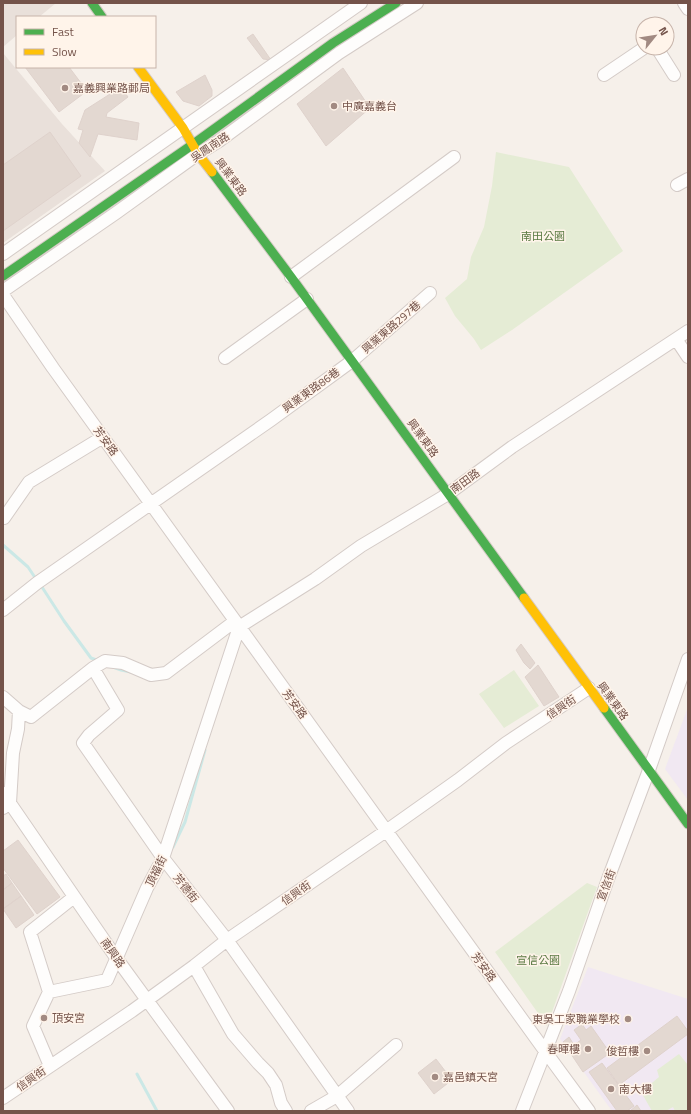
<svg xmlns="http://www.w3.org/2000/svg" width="691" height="1114" font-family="'Titillium Web','Noto Sans TC',sans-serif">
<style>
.industrial{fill:#e9e0da}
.education{fill:#f1e8f2}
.green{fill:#e5ecd5}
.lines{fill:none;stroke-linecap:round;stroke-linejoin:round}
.stream{stroke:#cbe8e6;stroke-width:3}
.building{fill:#e3d8d1;stroke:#dfd2cc}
.street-casing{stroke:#d4cbc7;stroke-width:14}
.fast-casing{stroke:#d5cbc6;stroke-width:11}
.slow-casing{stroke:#d5cbc6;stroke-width:11}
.street{stroke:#fefdfc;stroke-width:12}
.fast{stroke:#4caf50;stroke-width:9}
.slow{stroke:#ffc107;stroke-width:9}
.poi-dot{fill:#a28a82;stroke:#fff4ea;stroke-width:1.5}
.labels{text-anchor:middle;stroke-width:3;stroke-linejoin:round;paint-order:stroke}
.poi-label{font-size:11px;fill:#74534a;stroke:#fff4ea;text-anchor:start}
.street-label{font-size:11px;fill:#74534a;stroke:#fff4ea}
.park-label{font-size:11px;fill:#5a7942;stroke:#fff4ea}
</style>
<rect width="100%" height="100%" fill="#f6f0ea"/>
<path class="industrial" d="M3 3H56L39 17H17V35L3 47Z
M3 53 62 124 105 171 3 243Z"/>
<path class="education" d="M688 707V800L665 769Z
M588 967 688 999V1111H612L560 1039Z"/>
<path class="green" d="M496 152 569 167 623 251 512 330 481 350 474 339 455 316 445 298 467 279 471 257 484 227 492 186Z
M514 670 539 706 504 728 479 694Z
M587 883 597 887 547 1026 495 952Z
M679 1054 688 1065V1111H675L673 1107 666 1111H652L641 1092 659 1077 657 1070Z"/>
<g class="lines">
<path class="stream" d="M3 545 28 567 36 579
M40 584 64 621 91 658 99 661
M113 667 121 670 131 672
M173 847 185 822 205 750
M137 1074 157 1111"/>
</g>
<path class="building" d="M253 34 271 60 263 59 247 38Z
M25 67H69L87 91 59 112Z
M343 68 370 108 326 146 297 104Z
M205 75 212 90V96L199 106 183 101 176 92Z
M121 87 128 97 107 113 106 117 139 123 137 140 98 134 90 157 79 143 83 130 78 129 85 110Z
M50 132 81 176 3 231V165Z
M521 644 535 663 530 669 524 663 516 650Z
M538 665 559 697 544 706 525 677Z
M18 840 60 897 37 914 3 868V851Z
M6 874 12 883 3 890V876Z
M12 883 21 896 3 909V890Z
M21 896 34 915 16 928 3 909Z
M677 1016 688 1031V1034L619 1085 607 1068Z
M582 1024 586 1030 591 1026 610 1053 583 1072 563 1042 569 1037 574 1045 581 1040 574 1030Z
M436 1059 452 1080 434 1094 418 1073Z
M602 1063 634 1106 627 1111H617L589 1072Z
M637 1105 641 1111H630Z"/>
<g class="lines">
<g class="street-casing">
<path id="street" d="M684 3 688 9
M657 48 674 75
M604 75 644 48
M677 185 688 179
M3 254 361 3
M291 277 454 157
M3 291 116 213 198 154 219 141 339 53 417 3
M3 295 53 368 545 1051 589 1111
M676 339 688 357
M225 358 307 299
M4 518 29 482 103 437
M3 610 37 583 271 420 352 361 430 293
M93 668 118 710 89 735 83 743 163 858 227 940 348 1111
M3 697 19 711
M3 793 117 959 228 1111
M3 808 10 803 13 753 18 729 19 711 31 717 93 668 105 661 123 663 151 675 166 673 235 621
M194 966 233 1034 258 1063 268 1073 276 1085 281 1103 286 1111
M49 992 30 932 74 897
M50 1066 33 1026 49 992 107 980 147 888 163 858 239 627 315 579 361 546 448 494 512 447 688 331
M3 1098 132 1011 194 966 227 940 386 831 458 780 506 743 589 688
M311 1111 337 1096 396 1045
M522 1111 569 991 608 879 649 770 688 659"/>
</g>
<g class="fast-casing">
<path id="fast" d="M92 3 102 17
M212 172 291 277 524 598
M3 276 192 145 333 43 396 3
M604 708 688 824"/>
</g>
<g class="slow-casing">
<path id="slow" d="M138 67 183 128 198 154 212 172
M524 598 604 708"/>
</g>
<use href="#street" class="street"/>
<use href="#fast" class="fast"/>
<use href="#slow" class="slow"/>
</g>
<g class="poi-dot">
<circle cx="65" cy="88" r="4"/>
<circle cx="334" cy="106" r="4"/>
<circle cx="44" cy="1018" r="4"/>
<circle cx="628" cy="1019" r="4"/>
<circle cx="588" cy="1049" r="4"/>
<circle cx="647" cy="1051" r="4"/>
<circle cx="435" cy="1077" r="4"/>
<circle cx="611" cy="1089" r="4"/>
</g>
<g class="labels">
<g class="poi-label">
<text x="73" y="92">嘉義興業路郵局</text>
<text x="342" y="110">中廣嘉義台</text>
<text x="52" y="1022">頂安宮</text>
<text x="620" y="1023" text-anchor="end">東吳工家職業學校</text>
<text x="580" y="1053" text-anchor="end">春暉樓</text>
<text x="639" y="1055" text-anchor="end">俊哲樓</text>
<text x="443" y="1081">嘉邑鎮天宮</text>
<text x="619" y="1093">南大樓</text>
</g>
<g class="street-label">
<text transform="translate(210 147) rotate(-34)" y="4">吳鳳南路</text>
<text transform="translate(231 177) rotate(53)" y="4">興業東路</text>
<text transform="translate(391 327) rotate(-41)" y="4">興業東路297巷</text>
<text transform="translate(311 390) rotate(-36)" y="4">興業東路86巷</text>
<text transform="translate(423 438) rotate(54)" y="4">興業東路</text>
<text transform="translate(106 441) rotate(54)" y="4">芳安路</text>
<text transform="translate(465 481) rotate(-36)" y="4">南田路</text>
<text transform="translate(613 701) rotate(54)" y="4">興業東路</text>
<text transform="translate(295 704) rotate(54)" y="4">芳安路</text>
<text transform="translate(561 707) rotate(-34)" y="4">信興街</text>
<text transform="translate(156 871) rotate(-64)" y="4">頂福街</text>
<text transform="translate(606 885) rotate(-70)" y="4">宣信街</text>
<text transform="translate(186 888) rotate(52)" y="4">芳德街</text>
<text transform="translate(296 893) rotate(-35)" y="4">信興街</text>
<text transform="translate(113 953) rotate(55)" y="4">南興路</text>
<text transform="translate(484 967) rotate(54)" y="4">芳安路</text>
<text transform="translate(31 1079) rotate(-35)" y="4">信興街</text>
</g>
<g class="park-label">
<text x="543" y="240">南田公園</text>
<text x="538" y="964">宣信公園</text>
</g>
</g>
<rect width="691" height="1114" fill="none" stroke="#74534a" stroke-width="8"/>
<rect x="16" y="16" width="140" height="52" fill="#fff4ea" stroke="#c7b4aa"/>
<rect x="24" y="29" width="20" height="6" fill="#4caf50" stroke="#c7b4aa"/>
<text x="52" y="36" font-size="12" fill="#74534a">Fast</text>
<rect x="24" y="49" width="20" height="6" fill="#ffc107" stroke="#c7b4aa"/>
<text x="52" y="56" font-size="12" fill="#74534a">Slow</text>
<g transform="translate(655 36) rotate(60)"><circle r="19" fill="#fff4ea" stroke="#c7b4aa"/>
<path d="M0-3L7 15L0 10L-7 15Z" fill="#a28a82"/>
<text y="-6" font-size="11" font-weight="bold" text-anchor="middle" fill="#74534a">N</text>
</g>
</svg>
